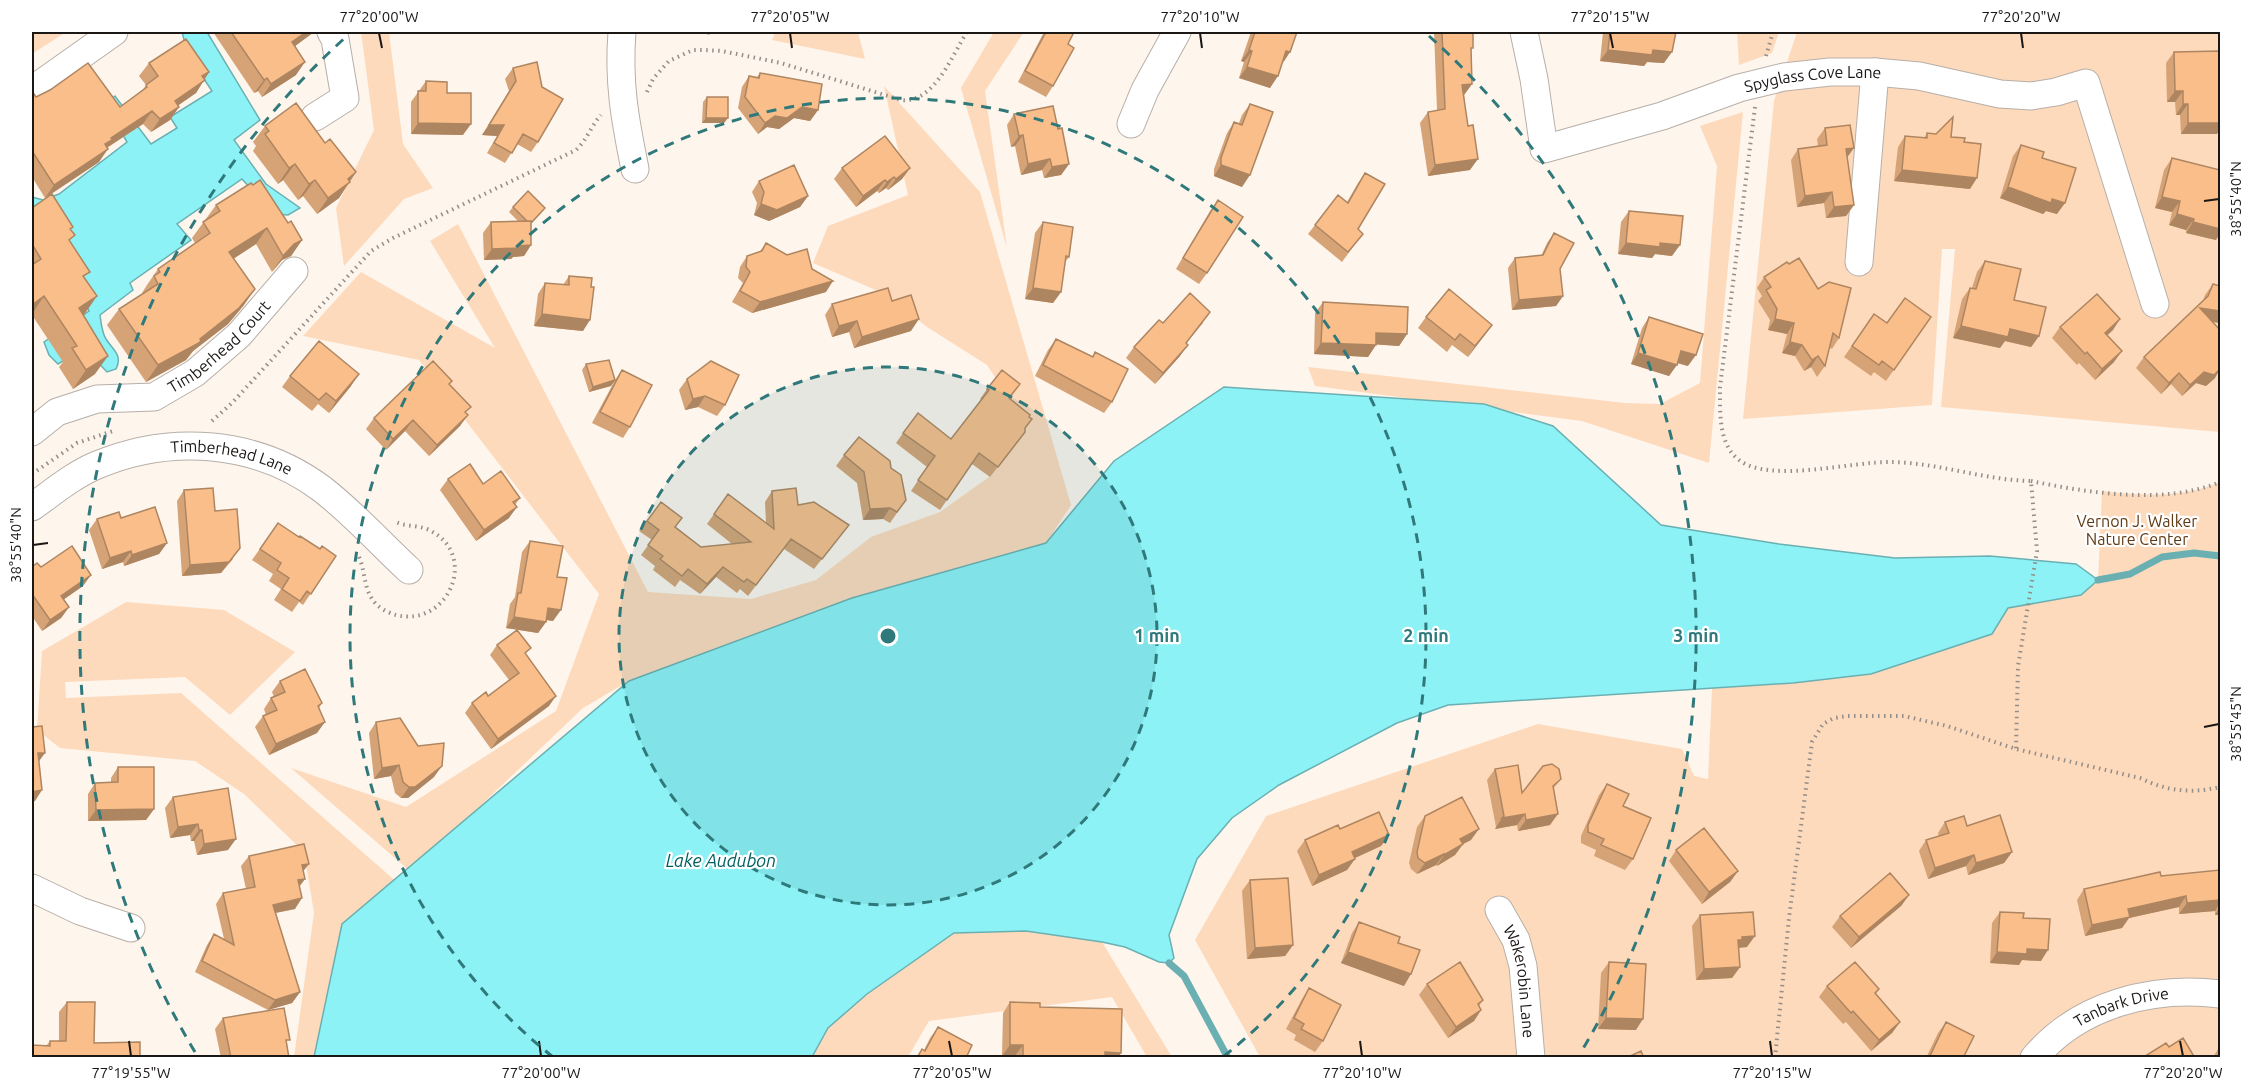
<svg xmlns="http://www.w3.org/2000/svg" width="2252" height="1089" font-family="Ubuntu,sans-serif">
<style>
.green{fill:#fedabc}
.water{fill:#8df2f6;stroke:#6ab0b2;stroke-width:1.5}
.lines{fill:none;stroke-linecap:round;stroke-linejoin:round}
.stream{stroke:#6ab0b2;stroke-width:7}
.minor-casing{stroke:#b7afa8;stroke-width:29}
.path{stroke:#948d88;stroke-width:4;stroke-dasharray:1.5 4.5;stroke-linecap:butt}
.minor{stroke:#fff;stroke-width:27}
.wall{fill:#d6a377}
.shaded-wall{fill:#ae8561}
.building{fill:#f9be8a;stroke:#ae8561;stroke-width:1.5}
.ticks{fill:none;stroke:#1a1715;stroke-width:2}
.ring{fill:none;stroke:#2f797b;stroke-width:3;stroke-dasharray:10 8}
.labels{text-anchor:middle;stroke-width:4.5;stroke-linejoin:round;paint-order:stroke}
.street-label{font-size:16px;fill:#1a1715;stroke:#fff}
.park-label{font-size:16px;fill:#603a13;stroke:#fff}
.water-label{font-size:18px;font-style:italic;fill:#005e61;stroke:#fff}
.centre{fill:#2f797b;stroke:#fff;stroke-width:3}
.ring-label{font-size:18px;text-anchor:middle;font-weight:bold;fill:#2f797b;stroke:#fff;stroke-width:4.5;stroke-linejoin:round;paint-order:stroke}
.neatline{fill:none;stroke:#1a1715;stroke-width:2}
.ticks-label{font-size:15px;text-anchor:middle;fill:#1a1715}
</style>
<rect width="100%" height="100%" fill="#fef5ed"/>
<path class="green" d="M32 32H66L32 54Z
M361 32H389L403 144 433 188 404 199 344 266 336 208 374 130Z
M775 32H858L865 59 772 40Z
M994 32H1024L985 91 1007 248 961 88Z
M1737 32H1779L1772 53 1739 65Z
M1797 32H2220V432L1941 407 1955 249H1942L1932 405 1743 419 1774 101Z
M884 86 980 192 1071 505 1046 543 852 598 629 681 583 708 411 872 291 768 406 807 556 711 599 594 419 360 303 336 361 272 495 348 430 241 458 224 648 592 751 599 816 580 871 537 940 512 989 477 1026 425 987 365 927 327 885 294 813 263 828 226 908 195Z
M1743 112 1709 463 1582 421 1315 386 1308 367 1625 403 1660 404 1700 383 1717 166 1700 126Z
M2220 482V1057H1260L1195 940 1266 816 1538 724 1682 749 1694 776 1708 779 1712 688 1793 683 1871 674 2008 608 2081 595 2098 580 2102 491C2142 496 2182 498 2220 482Z
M126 602 224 610 295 652 230 715 185 677 65 682 66 698 181 693 399 884 324 1057H294L314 913 304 852 244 794 195 761 60 748 37 730 42 651Z
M1026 931 1102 942 1172 1057H1147L1112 997 929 1021 908 1057 812 1058 827 1028 867 994 954 933Z"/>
<path class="water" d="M182 32H207L260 120 234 140 266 184 300 208 288 215 274 214 242 179 177 224 191 240 130 283 133 290 100 315C101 323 102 333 106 339 113 350 123 355 116 369L107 372 84 348 58 364 49 355 44 342 89 311 78 288 85 283 63 253 72 247 57 227 52 230 39 211 32 210V197L43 200 59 194 127 142 105 104 115 96 151 144 177 128 170 117 212 91 188 55Z
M1224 387 1484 404 1553 426 1661 525 1779 544 1895 558 1990 556 2076 564 2098 580 2081 595 2008 608 1992 634 1871 674 1793 683 1448 705 1397 723 1279 785 1232 818 1197 859 1169 935 1174 958 1169 963 1159 962 1125 947 1102 942 1026 931 954 933 867 994 828 1028 812 1057H314L342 924 629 681 852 598 1046 543 1114 461Z"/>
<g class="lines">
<path class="stream" d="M2098 580 2130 574 2162 557 2194 553 2220 556
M1169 963 1184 976 1228 1058"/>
<g class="minor-casing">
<g id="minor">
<path d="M622 32C618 82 625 120 635 169"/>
<path id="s1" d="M1524 32 1534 79 1544 149 1662 116 1739 88 1784 77 1830 72H1875L1919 76 2000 94 2031 96 2056 92 2086 83 2155 304"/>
<path d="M32 90 114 32"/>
<path d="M315 117 345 98 335 39 331 32"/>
<path d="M1131 124 1145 90 1177 32"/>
<path d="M1859 262 1875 72"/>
<path id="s2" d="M32 432 57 412 97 399 154 397 195 373 239 335 294 271"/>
<path id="s3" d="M32 507C52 493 73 475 97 465 171 434 256 440 322 489 353 513 380 543 409 570"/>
<path d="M32 888 80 911 131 928"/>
<path id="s4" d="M1499 910 1516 940 1523 966 1531 1058"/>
<path id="s5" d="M2034 1058C2080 1003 2154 986 2220 994"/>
</g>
</g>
<path class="path" d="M1766 56 1773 32
M647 92 653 79 669 61 693 50H705L722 51 781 63 901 100C934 104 952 55 967 32
M1755 107 1720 387C1720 411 1718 444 1739 460 1770 484 1853 461 1892 462 1939 463 1984 480 2031 481L2037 551 2018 666 2016 749
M212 421 233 402 371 251 393 238 576 150C587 140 591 126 601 115
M32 474 77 443 113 431
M2031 481C2089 493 2165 505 2220 482
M359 557C366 573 363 590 376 604 381 609 389 613 396 615 448 628 479 556 431 531 421 525 407 527 396 522
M1775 1058 1789 918 1812 742 1823 724 1834 718 1847 716H1904L1947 726 2016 749 2140 778C2167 791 2190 794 2220 787"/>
<use href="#minor" class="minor"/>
</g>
<path class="wall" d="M213 32H314L295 46 296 75 262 97 258 91 254 93Z
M701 32H712L709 35Z
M1044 32H1074L1068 44 1053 86 1046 97 1018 82Z
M1251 32H1297L1270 88 1239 78 1244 62 1241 61Z
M1434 32H1473L1471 51 1472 84 1464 95 1470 170 1428 176 1420 123 1428 112 1437 110Z
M1603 32H1676L1664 63 1647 62 1644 66 1600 61Z
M2174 52 2217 134H2181L2180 115H2176L2175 102H2167L2166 63Z
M149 63 209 72 196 93 178 105 179 107 170 120 151 132 143 124 107 148 99 162 45 198 32 177V91L36 97 120 107 142 91 146 85 139 76Z
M513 68 538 142 531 152 517 144 505 163 487 153 497 136 482 135 509 91 505 79Z
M760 73 818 110 810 121 794 118 779 129 767 127 758 134 738 108 742 87 749 76 757 77Z
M426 81 463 135 411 134V102Z
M707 97 724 123H702L703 102Z
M1250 104 1242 187 1214 176V169L1227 133 1234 122 1239 123 1242 115Z
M1014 114 1058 129 1069 164 1061 175 1044 178 1042 170 1021 175 1015 146 1011 147 1007 125Z
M265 126 325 143 356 172 339 198 317 214 303 196 298 200 283 180 278 184 253 151 256 146 253 142Z
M1825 128 1847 157 1854 205 1846 216 1826 218 1824 203 1797 207 1791 160 1798 149 1818 146 1817 139Z
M1927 133 1951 137 1970 189 1894 181 1898 147 1905 136 1924 138Z
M2021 145 2042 158 2057 214 2046 211 2043 214 2000 198 2013 156Z
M2172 158 2216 240 2186 233V230L2169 225 2172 212 2155 208 2164 170Z
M842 168H910L902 179 888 190 886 188 879 193 877 191 856 207 834 179Z
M1365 173 1356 243 1342 262 1308 234 1315 225 1347 202 1358 183Z
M759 181 808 196 800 207 769 221 754 215 757 203 752 192Z
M1218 200 1207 273 1199 284 1176 269 1210 211Z
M216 205 288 223 302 240 291 256 282 260 272 272 256 244 234 258 244 305 228 324 193 351 186 360 146 382 107 325 119 309 143 294 142 293 147 285 158 269 195 243 192 238Z
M513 207 541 213 531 224V245L524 256 513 257 511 259 484 260 483 233 491 222 518 221 509 212Z
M32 208 71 230 70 242 85 278 83 315 95 374 73 389 59 367 63 362 32 315Z
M1629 211 1672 256 1655 254 1652 258 1618 254 1621 222Z
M1043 222 1069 257 1065 262 1061 292 1053 303 1025 299 1035 233Z
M1554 233 1560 269 1563 296 1556 306 1512 310 1508 268 1515 258 1541 256 1547 243Z
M766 243 812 269 826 292 752 313 732 302 743 283 738 278 740 267 747 256 760 251Z
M1985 261 2014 300 2039 336 2031 347 2005 341 2000 348 1953 338 1962 299 1970 288H1972L1977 272Z
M569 276 591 287 583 331 534 326 538 294 545 283 563 285Z
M1764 277 1839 338 1832 349 1829 347 1825 366 1817 377 1811 367 1804 371 1795 356 1782 353 1787 334 1768 330 1770 320 1758 301 1762 296 1757 288Z
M2213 284 2220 286V323L2213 322 2215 378 2206 386 2196 383 2182 396 2171 384 2161 394 2136 368 2144 357 2203 301 2205 295Z
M1323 302 1407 334 1399 346 1376 344 1368 357 1314 354 1315 313Z
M832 304 911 331 854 348 849 332 832 337 825 315Z
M1874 314 1887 323 1931 317 1886 381 1874 372 1871 376 1844 357Z
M1426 317 1492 325 1468 357 1452 345 1447 352 1418 328Z
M1649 317 1688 366 1677 363 1669 376 1631 364 1642 328Z
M1163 323H1203L1186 343 1180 356 1155 384 1126 358 1134 347Z
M2060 327 2113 330 2107 335 2114 362 2095 380 2079 363 2077 365 2052 338Z
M1056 339 1092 357 1095 352 1112 402 1104 413 1035 376 1048 350Z
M586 364 615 380 622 370 630 427 623 438 592 423 614 382 611 386 589 392 582 370Z
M290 376 351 386 329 413 318 404 312 411 282 387Z
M687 379 725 405 717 416 698 407 685 410 679 390Z
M452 381 449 384 466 413 460 426 429 456 405 431 386 450 366 429 374 418Z
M987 389 1009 398 1025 429V432L990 477 972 464 940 510 911 491 927 467 896 443 903 433 951 439 981 400 980 399Z
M844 455 891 468 906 500 890 523 883 519 863 520 857 483 836 466Z
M448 479 483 484 520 498 515 505 509 518 476 541 440 490Z
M184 490 215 511 233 559 221 573 182 576 177 501Z
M772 491 798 505 849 525 814 569 784 549 748 596 740 589 737 593 716 577 700 594 680 580 675 587 653 570 655 566 641 555 652 540 639 531 661 502 676 527 701 547 732 544 707 524 728 494 766 523 765 502Z
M121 518 167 543 159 554 124 566 123 562 102 569 89 530 97 519Z
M278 523 299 537 320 549 336 556 303 605 299 602 292 612 274 600 281 589 269 581 273 574 252 560Z
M530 541 557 577 553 621 546 620V622L538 633 506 628 510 604 515 597 522 552Z
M32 567H41L83 586 64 599 69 607 61 618 42 631 32 616Z
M497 645 526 655 549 706 491 749 465 713 472 703 488 696 509 680 490 655Z
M280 681 322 703 319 708 317 733 269 755 255 727 263 716 266 715 264 709 271 698 274 697 272 692Z
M376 722 418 746 434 777 408 798H401L395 793 391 776 374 779 369 733Z
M118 767 154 809 146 820 88 821V794L95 783H111V778Z
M1495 769 1522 793 1561 779 1553 789 1550 825 1518 831 1517 825 1495 829 1496 827 1487 780Z
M1607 784 1623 806 1633 859 1625 870 1594 856 1596 850 1581 843V836L1599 795Z
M173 797 228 850 197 855 194 841H191L190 835 170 838 165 808Z
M1425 816 1471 840 1463 844 1455 855 1437 866 1436 865 1417 874 1411 869 1409 863 1417 827Z
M1945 822 1967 826 2012 852 2004 863 1968 875 1966 866 1928 879 1919 851 1926 840 1939 837 1938 833Z
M1340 829 1389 835 1381 846 1355 858 1347 870 1312 886 1297 851 1305 840Z
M1676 850 1738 871 1730 882 1702 904 1669 861Z
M249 856 303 872 305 879 300 886 295 909 275 913 300 992 292 1003 268 1010 195 972 207 945 214 934 224 939 216 904 223 893 246 889 241 866Z
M2220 870V915H2215V911L2179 914V907L2129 918 2122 928 2085 936 2077 900 2084 889 2161 876Z
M1250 880 1293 945 1285 956 1247 959 1242 891Z
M1909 895 1901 906 1851 948 1832 927 1840 916Z
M2000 912 2023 918 2041 961 2022 960 2019 965 1990 963 1992 923Z
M1700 915 1747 947 1738 948 1740 967 1732 978 1696 980 1692 926Z
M1359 922 1398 943 1404 986 1341 963 1352 933Z
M1609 962 1636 1030 1598 1029 1601 973Z
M1427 984 1483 1000 1479 1006 1481 1010 1474 1021 1448 1038 1419 995Z
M1827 986 1879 989 1876 994 1900 1022 1892 1033 1871 1051 1846 1022 1843 1024 1819 997Z
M1309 988 1323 1041 1315 1052 1294 1040 1296 1035 1286 1029 1302 999Z
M67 1002 94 1043 46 1046 50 1041H59V1012Z
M1010 1002 1040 1007 1118 1058H1015V1056H1002L1003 1013Z
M223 1018 287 1044 289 1058H221L215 1029Z
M1946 1022 1963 1058H1926L1938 1033Z
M938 1027 966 1058H916L922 1049 924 1050 930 1038Z
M2220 1046V1058H2213V1057Z"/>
<path class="shaded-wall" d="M306 32H314L283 55 292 42Z
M1249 50 1252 51 1244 62 1241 61Z
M1608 50H1653L1672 52 1664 63 1647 62 1644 66 1600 61Z
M1286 51 1290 52 1283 63Z
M305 62 296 75 262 97 271 84Z
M1247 67 1278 76 1270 88 1239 78Z
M209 72 196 93 166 114 175 101 202 76Z
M267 78 258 91 254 93 264 80Z
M1472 84 1464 95 1462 85Z
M2175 91H2183L2175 102H2167Z
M2183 104H2188L2180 115H2176Z
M179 107 170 120 151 132 160 119Z
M802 107 818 110 810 121 794 118 779 129 767 127 758 134 765 123 775 116Z
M152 111 143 124 106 148 108 149 99 162 45 198 54 185 105 144 111 138Z
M706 118H728L724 123H702Z
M418 123 471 124 463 135 411 134Z
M2188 123H2220V129L2217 134H2181Z
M489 125H504L497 136 482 135Z
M1023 135 1015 146 1011 147 1019 136Z
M1854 148 1846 159V149Z
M1050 159 1042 170 1021 175 1028 164Z
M1478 159 1470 170 1428 176 1435 165Z
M295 164 283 180 278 184 289 168Z
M1069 164 1061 175 1044 178 1052 167Z
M1221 165 1250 175 1242 187 1214 176Z
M910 168 902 179 888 190 896 179Z
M1902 170 1977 178 1970 189 1894 181Z
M356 172 339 198 317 214 328 198 348 179Z
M894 177 886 188 879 193 887 182Z
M315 180 303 196 298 200 309 184Z
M885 180 877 191 856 207 863 196Z
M2008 187 2052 199 2065 203 2057 214 2046 211 2043 214 2000 198Z
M1832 192 1824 203 1797 207 1805 196Z
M808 196 800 207 769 221 754 215 761 204Z
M2162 197 2180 201 2172 212 2155 208Z
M1854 205 1846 216 1826 218 1834 207Z
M2177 214 2194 219 2186 230 2169 225Z
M2193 222 2220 229V234L2216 240 2186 233Z
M267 228 256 244 218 269 229 252Z
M302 240 291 256 282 260 272 272 283 256 294 244Z
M1626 243H1660L1680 245 1672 256 1655 254 1652 258 1618 254Z
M531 245 524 256 513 257 511 259 484 260 492 249 519 246Z
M833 281 826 292 752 313 760 302Z
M1033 288 1061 292 1053 303 1025 299Z
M255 289 244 305 228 324 193 351 186 360 146 382 158 365 200 339Z
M44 296 32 314V305Z
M97 296 84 315 66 326 79 308Z
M1563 296 1556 306 1512 310 1519 300Z
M2200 308 2220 311V323L2192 319Z
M542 314 590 320 583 331 534 326Z
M919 319 911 331 854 348 862 337Z
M1775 319 1794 323 1787 334 1768 330Z
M2120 319 2113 330 2098 344 2105 333Z
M857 321 849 332 832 337 839 326Z
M1492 325 1484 336 1468 357 1475 346Z
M1961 326 2010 329 2039 336 2031 347 2005 341 2000 348 1953 338Z
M1376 333 1407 334 1399 346 1368 344Z
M1790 342 1802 345 1795 356 1782 353Z
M1321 343 1376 345 1368 357 1314 354Z
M1188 345 1180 356 1155 384 1163 373Z
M1681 351 1696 355 1688 366 1674 362Z
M2122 351 2114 362 2095 380 2102 369Z
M1638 353 1677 365 1669 376 1631 364Z
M108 356 95 374 73 389 86 370Z
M1818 356 1811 367 1804 371 1812 360Z
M2220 369 2215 378 2206 386 2196 383 2182 396 2190 385 2204 372Z
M2179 373 2171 384 2161 394 2169 383Z
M359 374 351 386 329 413 336 401Z
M615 380 611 386 589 392 593 387Z
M705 396 698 407 685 410 693 399Z
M468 415 460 426 429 456 437 445Z
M413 420 405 431 386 450 393 439Z
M517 507 509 518 476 541 484 530Z
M890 508 883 519 863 520 870 509Z
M167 543 159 554 124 566 132 555Z
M240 548 221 573 182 576 190 565Z
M131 551 123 562 102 569 110 558Z
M723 567 716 577 700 594 707 584Z
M91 575 83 586 53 607 61 596Z
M69 607 61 618 42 631 50 620Z
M548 608 561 610 553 621 541 619Z
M514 617 546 622 538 633 506 628Z
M556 696 549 706 491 749 498 739Z
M325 722 317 733 269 755 276 744Z
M38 753H45L37 764Z
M399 765 391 776 374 779 382 768Z
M442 766 434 777 408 798H401L409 787Z
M42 790 35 801 32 802V792Z
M154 809 146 820 88 821 96 810Z
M1525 814 1517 825 1495 829 1502 818Z
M1558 814 1550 825 1518 831 1526 820Z
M198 824 190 835 170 838 178 827Z
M1479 829 1471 840 1463 844 1455 855 1437 866 1444 855 1460 839Z
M199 830H202L194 841H191Z
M1389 835 1381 846 1344 863 1352 852Z
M236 839 228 850 197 855 204 844Z
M2012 852 2004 863 1968 875 1976 863Z
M1444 854 1436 865 1417 874 1425 863Z
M1974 855 1966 866 1928 879 1935 868Z
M1355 859 1347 870 1312 886 1319 875Z
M309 864 301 874 302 865Z
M1738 871 1730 882 1702 904 1709 892Z
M305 879 297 889 298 880Z
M1909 895 1901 906 1851 948 1859 937Z
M2186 896 2179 907 2129 918 2122 928 2085 936 2092 925 2128 909Z
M302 898 295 909 265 915 273 905Z
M2220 900V902L2215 911 2179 914 2187 903Z
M2220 907V915H2215Z
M1755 936 1747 947 1736 948 1738 940 1742 937Z
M1293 945 1285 956 1247 959 1255 948Z
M2027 949 2048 950 2041 961 2022 960 2019 965 1990 963 1997 952Z
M1348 952 1411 974 1404 986 1341 963Z
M1740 967 1732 978 1696 980 1704 969Z
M300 992 292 1003 268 1010 275 1000Z
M1481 1010 1474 1021 1448 1038 1456 1027Z
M1606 1018 1643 1019 1636 1030 1598 1029Z
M1900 1022 1892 1033 1871 1051 1879 1040Z
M1010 1045H1023L1015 1056H1002Z
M1105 1052 1121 1053 1118 1058H1102Z"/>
<path class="building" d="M231 32H306L292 42 305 62 271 84 267 78 264 80Z
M1046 32H1074L1068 44 1074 48 1053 86 1025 71Z
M1255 32H1297L1290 52 1286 51 1278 76 1247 67 1252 51 1249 50Z
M1442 32H1473V48H1471L1472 84 1462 85 1468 126 1473 125 1478 159 1435 165 1428 112 1445 109Z
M1610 32H1676L1672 52 1653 50 1652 55 1608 50Z
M186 39 209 72 202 76 205 80 175 101 179 107 160 119 152 111 111 138 112 140 105 144 108 149 54 185 32 151V91L36 97 50 90 88 63 120 107 147 87 146 85 158 76 149 63Z
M2220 51V123H2188V104H2183V91H2175L2174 52Z
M537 62 542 87 563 99 538 142 523 134 512 153 494 143 504 125H489L516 81 513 68Z
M760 73 822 84 818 110 802 107 787 118 775 116 765 123 745 97 749 76 759 78Z
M426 81 447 82V93H471V124L418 123V91H426Z
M707 97H728V118H706Z
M296 103 325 143 330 139 356 172 348 179 350 182 328 198 315 180 309 184 295 164 289 168 265 134 269 131 265 126Z
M1250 104 1273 112 1250 175 1221 165V158L1234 122 1242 125Z
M1053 106 1058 129 1062 128 1069 164 1052 167 1050 159 1028 164 1023 135 1019 136 1014 114Z
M1953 117 1951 137 1965 138 1964 142 1981 144 1977 178 1902 170 1905 136 1927 138V133L1936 134Z
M1850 125 1854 148 1846 149 1854 205 1834 207 1832 192 1805 196 1798 149 1827 145 1825 128Z
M885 136 910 168 896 179 894 177 887 182 885 180 863 196 842 168Z
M2021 145 2044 152 2042 158 2076 168 2065 203 2052 199 2051 203 2008 187Z
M2172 158 2220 170V229L2193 222 2194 219 2177 214 2180 201 2162 197Z
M794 165 808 196 777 210 761 204 764 192 759 181Z
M1365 173 1385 184 1358 229 1363 234 1348 252 1315 225 1338 195 1348 203Z
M260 180 288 223 291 221 302 240 294 244 283 256 267 228 229 252 255 289 239 308 200 339 201 341 197 344 158 365 119 309 158 284 154 276 160 272 158 269 210 233 203 222 220 211 216 205 251 183 253 185Z
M528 191 545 208 531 223V221H527L513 207Z
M52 194 73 227 70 229 75 235 69 240 90 272 83 276 97 296 79 308 108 356 86 370 72 348 77 346 44 296 32 305V265L41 259 32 244V208Z
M1218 200 1243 217 1207 273 1183 258Z
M1629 211 1683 216 1680 245 1660 243V247L1626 243Z
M531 221V245L519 246V248L492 249 491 222Z
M1043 222 1073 227 1069 257 1066 256 1061 292 1033 288Z
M1554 233 1574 243 1560 269 1563 296 1519 300 1515 258 1543 255Z
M766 243 787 255 807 249 812 269 833 281 760 302 740 291 750 272 746 267 747 256 762 251Z
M1799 258 1818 289 1829 282 1851 288 1839 338 1833 333 1825 366 1818 356 1812 360 1802 345 1790 342 1794 323 1775 319 1777 309 1766 290 1771 287 1764 277 1787 262 1789 264Z
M1985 261 2021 269 2014 300 2046 307 2039 336 2010 329 2008 337 1961 326 1970 288 1976 289Z
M569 276 592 278 591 287H594L590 320 542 314 545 283 569 285Z
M2213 284 2220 286V311L2200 308 2220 330V369L2214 375 2204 372 2190 385 2179 373 2169 383 2144 357 2208 296Z
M888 288 892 301 911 295 919 319 862 337 857 321 839 326 832 304Z
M1449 289 1492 325 1475 346 1460 334 1455 340 1426 317Z
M1190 293 1210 312 1186 343 1188 345 1163 373 1134 347 1159 320 1163 323Z
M2097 294 2120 319 2105 333 2122 351 2102 369 2087 352 2085 354 2060 327Z
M1905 298 1931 317 1894 370 1882 361 1879 365 1852 346 1874 314 1887 323Z
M1323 302 1408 307 1407 334 1376 333V345L1321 343Z
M1649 317 1703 334 1696 355 1681 351 1677 365 1638 353Z
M1056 339 1093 357 1095 352 1128 369 1112 402 1043 365Z
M319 341 359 374 336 401 326 393 319 400 290 376Z
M609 360 615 380 593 387 586 364Z
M433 361 452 381 449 384 471 407 465 412 468 415 437 445 413 420 393 439 374 418Z
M711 361 739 375 725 405 705 396 693 399 687 379Z
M622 370 652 385 630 427 600 412Z
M1002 370 1020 384 1009 398 1030 415 1029 417 1032 419 1025 428V432L998 467 979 453 947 500 918 480 935 456 903 433 918 413 951 439 989 390 987 389Z
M859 437 890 461 891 468 901 475 906 500 897 512 890 508 870 509 864 472 844 455Z
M470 464 483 484 501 471 520 498 513 502 517 507 484 530 448 479Z
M213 488 215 511 237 509 240 548 229 562 190 565 184 490Z
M796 488 798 505 814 502 849 525 822 559 791 539 756 585 747 579 744 582 723 567 707 584 688 569 682 576 660 559 663 556 648 545 659 530 647 521 661 502 682 518 675 527 701 547 751 542 714 514 728 494 774 529 772 491Z
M155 507 167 543 132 555 131 551 110 558 97 519 119 512 121 518Z
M278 523 299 537 300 536 320 549 322 546 336 556 311 594 307 591 300 601 282 589 289 578 277 570 281 563 260 549Z
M530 541 563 546 557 577 567 578 561 610 548 608 546 622 514 617 518 593H521Z
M72 546 91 575 61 596 69 607 50 620 32 594V567L37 563 41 567Z
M517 630 531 648 525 653 556 696 498 739 472 703 486 692 488 696 519 673 497 645Z
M305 669 322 703 318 706 325 722 276 744 263 716 277 710 271 698 285 692 280 681Z
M400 718 418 746 444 743 442 766 415 787H409L403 782 399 765 382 768 376 722Z
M42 726 45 753H38L42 790 32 792V727Z
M1552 764 1559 769 1561 779 1553 786 1558 814 1526 820 1525 814 1502 818 1504 816 1495 769 1518 765 1522 793 1543 766Z
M118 767H154V809L96 810 95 783 118 782Z
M1607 784 1629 794 1623 806 1651 818 1633 859 1601 845 1604 839 1588 832V825Z
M228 788 236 839 204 844 202 830H199L198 824 178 827 173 797Z
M1462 797 1479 829 1460 839 1463 844 1444 855V854L1425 863 1418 858 1417 852 1425 816Z
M1379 812 1389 835 1352 852 1355 859 1319 875 1305 840 1338 825 1340 829Z
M2000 815 2012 852 1976 863 1974 855 1935 868 1926 840 1949 833 1945 822 1964 816 1967 826Z
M1704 828 1738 871 1709 892 1676 850Z
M304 844 309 864 302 865 305 879 298 880 302 898 273 905 300 992 275 1000 202 961 214 934 234 945 223 893 255 887 249 856Z
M2220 870V900L2187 903 2186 896 2128 909 2130 917 2092 925 2084 889 2160 872 2161 876Z
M1890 873 1909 895 1859 937 1840 916Z
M1288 878 1293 945 1255 948 1250 880Z
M1753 912 1755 936 1742 937V940H1738L1740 967 1704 969 1700 915Z
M2000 912 2024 913 2023 918 2050 919 2048 950 2027 949V954L1997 952Z
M1359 922 1400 937 1398 943 1420 950 1411 974 1348 952Z
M1460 962 1483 1000 1478 1004 1481 1010 1456 1027 1427 984Z
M1609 962 1646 964 1643 1019 1606 1018Z
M1855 962 1879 989 1875 993 1900 1022 1879 1040 1853 1011 1851 1013 1827 986Z
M1309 988 1341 1005 1323 1041 1301 1029 1304 1024 1294 1018Z
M67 1002H95L94 1043 140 1042V1058H32V1045L50 1046V1041H66Z
M1010 1002 1040 1003V1007L1122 1009 1121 1053 1105 1052V1058H1023V1045H1010Z
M284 1008 290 1040H286L289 1058H231L223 1018Z
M1946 1022 1974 1036 1963 1058H1929Z
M938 1027 972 1045 966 1058H917L922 1049 925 1051Z
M2183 1038 2195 1058H2142L2166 1043 2169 1047Z
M1641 1051 1644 1058H1626Z"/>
<path class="ticks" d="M379 33 382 48M790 33 792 48M1200 33 1202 48M1610 33 1613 48M2021 33 2023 48M2204 201 2219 199M33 545 48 543M2204 727 2219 724M129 1041 131 1056M539 1041 541 1056M949 1041 952 1056M1360 1041 1362 1056M1770 1041 1772 1056M2180 1041 2183 1056"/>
<circle cx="888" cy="636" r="269" fill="#2f797b" fill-opacity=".12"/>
<g class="ring">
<circle cx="888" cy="636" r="269"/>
<path d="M553 1057A538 538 0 1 1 1223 1057"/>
<path d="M195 1052A808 808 0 0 1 347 36M1429 36A808 808 0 0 1 1581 1052"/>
</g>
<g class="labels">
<g class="street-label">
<text dy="6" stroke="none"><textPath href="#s1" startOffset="398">Spyglass Cove Lane</textPath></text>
<text dy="6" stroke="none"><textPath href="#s2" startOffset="214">Timberhead Court</textPath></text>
<text dy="6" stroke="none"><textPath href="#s3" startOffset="216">Timberhead Lane</textPath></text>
<text dy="6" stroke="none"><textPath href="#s4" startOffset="76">Wakerobin Lane</textPath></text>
<text dy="6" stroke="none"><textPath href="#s5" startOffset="104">Tanbark Drive</textPath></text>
</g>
<g class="park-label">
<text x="2137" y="527">Vernon J. Walker<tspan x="2137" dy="18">Nature Center</tspan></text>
</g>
<g class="water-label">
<text x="721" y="867">Lake Audubon</text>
</g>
</g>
<circle cx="888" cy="636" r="9" class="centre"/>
<g class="ring-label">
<text x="1157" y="642">1 min</text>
<text x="1426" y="642">2 min</text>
<text x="1696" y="642">3 min</text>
</g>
<rect width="2252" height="1089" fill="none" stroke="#ffffff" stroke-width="66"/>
<rect x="33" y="33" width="2186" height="1023" class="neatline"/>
<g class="ticks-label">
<text x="379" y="22">77°20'00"W</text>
<text x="790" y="22">77°20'05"W</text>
<text x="1200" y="22">77°20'10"W</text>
<text x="1610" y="22">77°20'15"W</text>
<text x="2021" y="22">77°20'20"W</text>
<text transform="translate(2236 199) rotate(-90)" y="5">38°55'40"N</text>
<text transform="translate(16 545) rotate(-90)" y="5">38°55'40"N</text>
<text transform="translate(2236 724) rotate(-90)" y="5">38°55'45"N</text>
<text x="131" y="1078">77°19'55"W</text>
<text x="541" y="1078">77°20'00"W</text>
<text x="952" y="1078">77°20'05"W</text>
<text x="1362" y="1078">77°20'10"W</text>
<text x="1772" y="1078">77°20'15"W</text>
<text x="2183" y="1078">77°20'20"W</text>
</g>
</svg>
